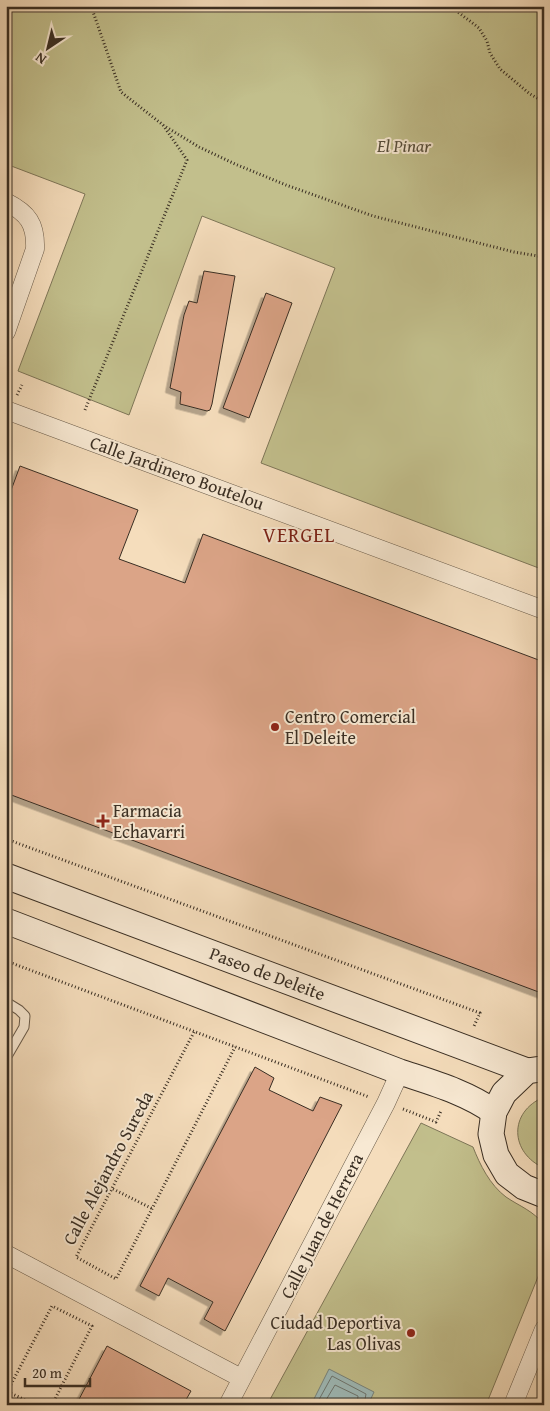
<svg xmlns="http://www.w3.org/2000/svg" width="550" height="1411" font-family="'Gentium Book Plus',serif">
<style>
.green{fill:#c2bf8c;stroke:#7e7658}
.water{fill:#9ebab8;stroke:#76827c}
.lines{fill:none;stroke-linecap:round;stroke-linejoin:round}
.shore{stroke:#6c746e;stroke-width:1}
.building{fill:#dba487;stroke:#392e23;filter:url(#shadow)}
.service-casing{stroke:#685a49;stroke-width:11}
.minor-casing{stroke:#685a49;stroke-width:19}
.secondary-casing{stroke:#392e23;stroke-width:27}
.path{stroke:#392e23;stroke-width:3;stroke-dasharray:1 2.5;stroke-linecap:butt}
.service{stroke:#f8e9d3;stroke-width:9}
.minor{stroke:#f8e9d3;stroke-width:18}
.secondary{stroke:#f8e9d3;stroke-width:25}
.poi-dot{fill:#8f2418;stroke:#f8e9d3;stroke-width:2}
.labels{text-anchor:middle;stroke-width:4;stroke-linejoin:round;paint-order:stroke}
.park-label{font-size:18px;font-style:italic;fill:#544b38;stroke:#f8e9d3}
.street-label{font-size:18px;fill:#392e23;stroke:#f8e9d3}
.poi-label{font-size:18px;fill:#392e23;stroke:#f8e9d3;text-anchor:start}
.quarter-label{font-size:20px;letter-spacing:1px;fill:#7a1f14;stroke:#f8e9d3}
</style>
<defs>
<filter id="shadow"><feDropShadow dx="-4.5" dy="4.5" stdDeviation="0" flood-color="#0004"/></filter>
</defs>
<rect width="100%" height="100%" fill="#f5ddbc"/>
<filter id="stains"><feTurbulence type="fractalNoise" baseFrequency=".004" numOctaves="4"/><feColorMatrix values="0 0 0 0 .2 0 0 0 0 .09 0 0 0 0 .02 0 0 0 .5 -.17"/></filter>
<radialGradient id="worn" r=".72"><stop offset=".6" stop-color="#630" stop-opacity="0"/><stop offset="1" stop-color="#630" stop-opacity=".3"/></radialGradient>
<path class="green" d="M6 6H544V570L261 463 335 268 202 216 129 415 18 371 85 194 6 164Z
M544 1097V1168C510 1153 508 1112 544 1097Z
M421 1123 473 1147C480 1165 490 1185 506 1197 519 1206 534 1211 544 1225V1262L486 1405H267Z"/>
<path class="water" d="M329 1369 374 1392 368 1405H311Z"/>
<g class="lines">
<path class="shore" d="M316 1405 332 1376 366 1394 364 1405
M323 1405 335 1385 358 1396 357 1405"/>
</g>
<path class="building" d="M204 271 235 276 212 404 210 410 207 411 180 404 181 392 170 388 184 315 189 301 197 303Z
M266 293 292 303 249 418 223 408Z
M20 466 138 510 119 559 185 583 203 534 544 662V994L6 793V504Z
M255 1067 274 1078 269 1090 313 1111 320 1097 342 1105 225 1331 204 1319 213 1302 168 1278 159 1296 140 1286Z
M107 1346 191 1391 183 1405H76Z"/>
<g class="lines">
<g class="service-casing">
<path id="service" d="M6 1002 19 1010 25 1016 24 1027 6 1058"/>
</g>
<g class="minor-casing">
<path id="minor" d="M6 202C28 213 36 224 35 249L6 332
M6 410 544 610
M6 1254 241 1378
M228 1405 386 1103 400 1072
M513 1405 544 1329"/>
</g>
<g class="secondary-casing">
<g id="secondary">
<path id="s1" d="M6 876 527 1071"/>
<path d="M6 921 400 1072C433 1083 466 1092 494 1112"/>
<path d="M541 1069 527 1071 504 1093 494 1112 491 1134 496 1155 507 1174 524 1187 544 1195"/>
</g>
</g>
<path class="path" d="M450 6 479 28 487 41 490 53 500 69 530 94 544 102
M166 127 199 147 235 164 286 185 373 216 514 252 544 257
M17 395 22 385
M85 410 187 160 163 125 121 92 91 6
M6 839 480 1013 474 1026
M6 961 369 1097
M194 1032 76 1257 116 1279 235 1047
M403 1109 436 1122 441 1111
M113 1189 153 1209
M8 1392 36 1405
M6 1394 52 1306 92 1326 52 1405"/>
<use href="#service" class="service"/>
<use href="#minor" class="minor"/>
<use href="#secondary" class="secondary"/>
</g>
<g class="poi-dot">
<circle cx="275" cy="727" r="5"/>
<path d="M100.5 813.5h5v5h5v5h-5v5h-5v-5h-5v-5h5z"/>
<circle cx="411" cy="1333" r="5"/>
</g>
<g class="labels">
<g class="park-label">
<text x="404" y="152">El Pinar</text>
</g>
<g class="street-label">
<text transform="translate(177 473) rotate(20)" y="6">Calle Jardinero Boutelou</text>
<text dy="6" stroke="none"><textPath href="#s1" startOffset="279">Paseo de Deleite</textPath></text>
<text transform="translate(108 1168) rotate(-62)" y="6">Calle Alejandro Sureda</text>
<text transform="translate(322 1226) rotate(-63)" y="6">Calle Juan de Herrera</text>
</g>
<g class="poi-label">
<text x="285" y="723">Centro Comercial<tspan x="285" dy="21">El Deleite</tspan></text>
<text x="113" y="817">Farmacia<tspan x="113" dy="21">Echavarri</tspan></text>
<text x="401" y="1329" text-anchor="end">Ciudad Deportiva<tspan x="401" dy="21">Las Olivas</tspan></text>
</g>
<g class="quarter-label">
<text x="299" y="542">VERGEL</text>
</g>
</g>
<rect width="550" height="1411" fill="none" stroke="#f5ddbc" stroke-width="25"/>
<rect x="8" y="8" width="535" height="1396" fill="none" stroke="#392e23" stroke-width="2.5"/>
<rect x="12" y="12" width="525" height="1386" fill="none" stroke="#392e23"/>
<g transform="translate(48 48) rotate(215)" stroke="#f8e9d3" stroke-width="4" paint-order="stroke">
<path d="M0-4L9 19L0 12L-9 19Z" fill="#392e23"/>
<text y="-8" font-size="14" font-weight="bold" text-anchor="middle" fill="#392e23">N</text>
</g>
<path d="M25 1378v8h65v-8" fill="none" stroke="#392e23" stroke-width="2.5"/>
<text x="32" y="1378" font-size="15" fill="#392e23" stroke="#f8e9d3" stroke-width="4" paint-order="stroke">20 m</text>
<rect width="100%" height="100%" filter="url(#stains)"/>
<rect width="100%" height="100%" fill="url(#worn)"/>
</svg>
